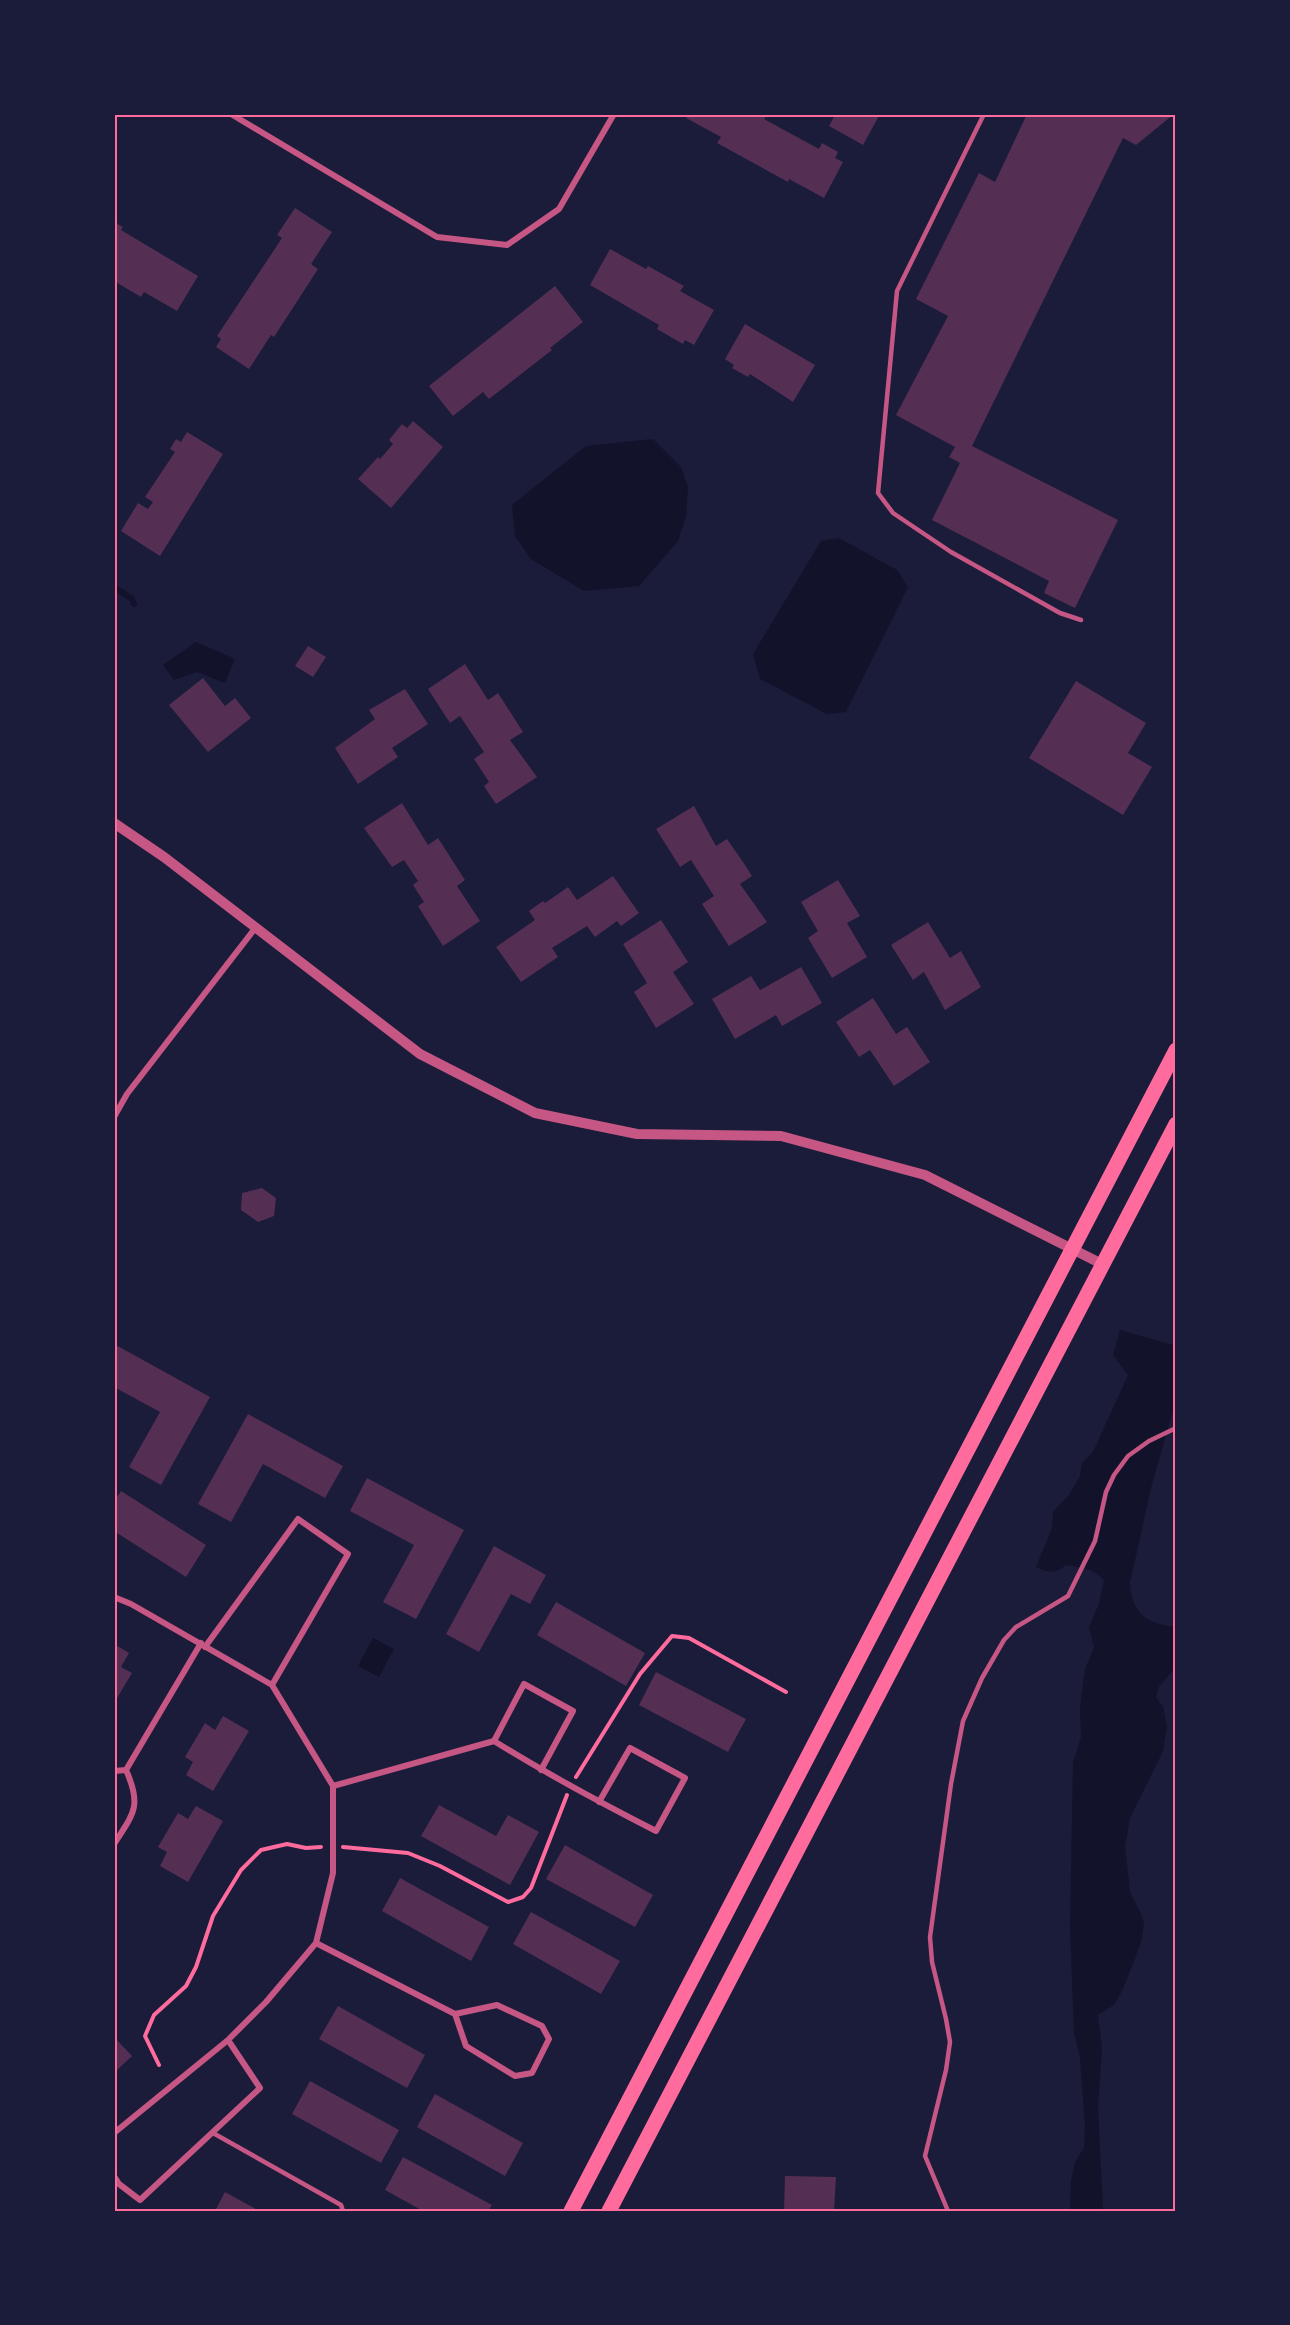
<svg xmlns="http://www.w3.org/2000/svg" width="1290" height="2325" font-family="'DM Sans',sans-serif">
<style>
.water{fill:#12122b}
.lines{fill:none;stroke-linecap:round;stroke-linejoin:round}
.stream{stroke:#12122b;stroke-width:6}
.building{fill:#542f53}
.path{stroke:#ff6b9d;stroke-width:4}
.service{stroke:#c65784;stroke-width:4.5}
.minor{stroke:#c65784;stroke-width:6}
.tertiary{stroke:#c65784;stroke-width:10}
.primary{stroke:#ff6b9d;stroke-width:15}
.neatline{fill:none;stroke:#ff6b9d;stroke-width:2}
</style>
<rect width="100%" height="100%" fill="#1b1b3a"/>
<path class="water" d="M653 439 681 467 688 487 686 517 678 541 639 586 584 591 531 559 515 536 512 505 586 446Z
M839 538 897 570 908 587 846 712 827 714 760 679 753 654 821 541Z
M196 642 235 659 225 683 197 672 174 680 163 665Z
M1120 1330 1173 1345 1176 1341V1400L1152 1484 1130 1583C1131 1613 1147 1624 1176 1627V1667L1158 1688 1156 1698 1163 1706 1167 1727 1163 1751 1130 1818 1125 1846 1130 1892 1141 1914 1144 1924 1141 1943 1123 1989 1114 2005 1098 2015 1102 2048 1098 2106 1103 2211H1070L1071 2181 1075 2162 1084 2148 1085 2126 1080 2058 1074 2032 1070 1926 1073 1763 1081 1737 1080 1708 1085 1669 1094 1647 1089 1627 1099 1604 1104 1581C1096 1569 1080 1567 1066 1565 1055 1574 1049 1573 1036 1567L1052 1528 1053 1512 1069 1495 1080 1476 1082 1463 1093 1452 1128 1375 1113 1355Z
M373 1638 394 1649 379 1677 358 1666Z"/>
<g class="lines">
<path class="stream" d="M114 587 132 599 134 604"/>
</g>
<path class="building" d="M689 114H761L766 117 764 119 819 149 822 143 838 152 835 158 843 162 824 198 789 179 788 182 717 143 721 137 686 118Z
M828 114H880L863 145 829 126 834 117Z
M1027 114H1174L1136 145 1123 138 972 446 1118 520 1075 608 1044 593 1049 581 932 520 960 463 949 457 955 447 896 415 948 316 916 299 979 173 995 182Z
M295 208 332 232 311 264 318 269 274 337 271 335 249 369 216 347 221 339 217 336 282 238 277 235Z
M114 222 123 227 121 230 198 276 177 311 144 292 141 297 114 281Z
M610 249 646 269 648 266 684 286 680 291 714 310 694 345 685 340 683 344 657 329 659 325 590 285Z
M555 286 583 322 550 348 552 350 489 399 483 392 453 416 429 386Z
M745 324 815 365 793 402 750 374 748 377 732 368 734 365 725 359Z
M413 421 443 447 391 508 358 479 378 457 380 459 393 444 389 440 402 424 407 428Z
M187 432 223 454 160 556 121 531 138 503 148 509 153 502 145 497 175 452 170 449 176 439 181 442Z
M308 646 326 657 313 677 295 666Z
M465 664 488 700 498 693 523 732 510 740 537 777 496 804 484 786 489 782 474 759 484 752 460 716 450 723 428 689Z
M203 678 225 706 235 698 251 718 208 752 169 705Z
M1076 681 1146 723 1128 753 1152 767 1123 815 1029 758Z
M405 689 428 724 392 748 398 757 358 784 335 748 375 719 369 710Z
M402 803 428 845 438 838 465 880 457 886 480 921 443 946 418 906 424 902 413 885 418 881 404 860 392 867 364 828Z
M694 806 716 846 727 839 743 862 752 876 740 884 767 922 729 946 702 904 714 896 691 860 680 867 656 829Z
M613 876 639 913 621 926 617 921 595 937 587 926 552 948 558 957 521 982 496 947 535 920 529 911 543 901 545 903 568 887 577 900Z
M838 880 860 916 847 923 867 957 832 978 808 938 818 931 801 902Z
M661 920 688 962 673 972 694 1004 656 1028 634 992 647 983 623 944Z
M928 922 950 958 961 951 981 987 945 1010 924 972 913 980 891 945Z
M801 967 822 1003 782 1026 776 1015 735 1039 712 999 751 976 760 990Z
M873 998 896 1034 907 1027 930 1062 894 1086 870 1050 859 1057 836 1022Z
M262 1188 276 1198 274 1216 258 1222 241 1210 242 1193Z
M114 1344 210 1397 161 1485 129 1467 160 1412 114 1387Z
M248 1414 343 1466 325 1498 263 1464 231 1522 198 1504Z
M367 1478 464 1530 416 1619 383 1602 414 1545 350 1511Z
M121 1491 206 1545 186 1577 114 1531V1502Z
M494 1546 546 1575 530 1604 511 1594 479 1652 446 1634Z
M556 1602 645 1653 626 1686 537 1635Z
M114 1644 129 1653 121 1667 132 1673 114 1703Z
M656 1672 746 1719 728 1752 639 1705Z
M223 1716 249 1731 213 1791 186 1775 193 1762 185 1757 205 1723 215 1730Z
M439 1805 496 1836 508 1815 539 1832 510 1885 421 1836Z
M196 1806 223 1821 188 1882 160 1866 167 1852 158 1847 178 1813 188 1819Z
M565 1845 653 1895 635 1927 546 1879Z
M400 1878 489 1927 471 1961 382 1911Z
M531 1912 620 1961 601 1994 513 1944Z
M338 2006 425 2055 407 2088 319 2039Z
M114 2037 132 2056 114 2073Z
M310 2081 399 2130 381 2163 292 2114Z
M435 2094 523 2143 505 2176 417 2127Z
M403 2157 492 2205 488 2211H423L385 2190Z
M785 2176 836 2177 834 2211H784Z
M225 2192 254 2208 257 2211H215Z"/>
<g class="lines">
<path class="path" d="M576 1777 640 1674 672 1636 689 1638 786 1692
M343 1847 408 1853 440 1866 508 1902 523 1897 531 1888 567 1795
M159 2065 145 2036 154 2015 186 1986 196 1967 213 1916 241 1870 261 1850 287 1844 306 1848 321 1847"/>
<path class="service" d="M984 114 897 291 878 493 893 513 951 552 1060 613 1081 620
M213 2133 341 2205 343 2211
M948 2211 925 2156 946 2070 950 2042 946 2019 932 1962 930 1937 951 1784 963 1721 982 1678 1004 1640 1016 1627 1068 1596 1095 1541 1106 1492 1114 1475 1128 1456 1149 1441 1176 1428"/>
<path class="minor" d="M231 114 437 237 507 245 559 209 614 114
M114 1117 127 1094 256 927
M114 1597 131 1604 272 1685 333 1786V1873L316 1943 266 2002 228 2040 114 2133
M205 1647 298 1519 348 1554 272 1685
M494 1741C547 1774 601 1803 656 1831L685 1778 630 1748 599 1802
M126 1770 201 1643
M114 1771 126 1770
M333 1786 494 1741 524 1684 573 1711 541 1770
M114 1844C134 1813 142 1806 126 1770
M316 1943 455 2014 466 2046 515 2076 532 2073 549 2039 542 2026 497 2005 455 2014
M114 2176 119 2184 140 2200 260 2088 228 2040"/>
<path class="tertiary" d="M114 823 164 857 420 1054 535 1113 637 1134 781 1136 925 1175 1104 1265"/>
<path class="primary" d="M571 2211 1176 1050
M609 2211 1176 1124"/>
</g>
<rect width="1290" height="2325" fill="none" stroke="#1b1b3a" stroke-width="231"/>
<rect x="116" y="116" width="1058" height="2094" class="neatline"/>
</svg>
